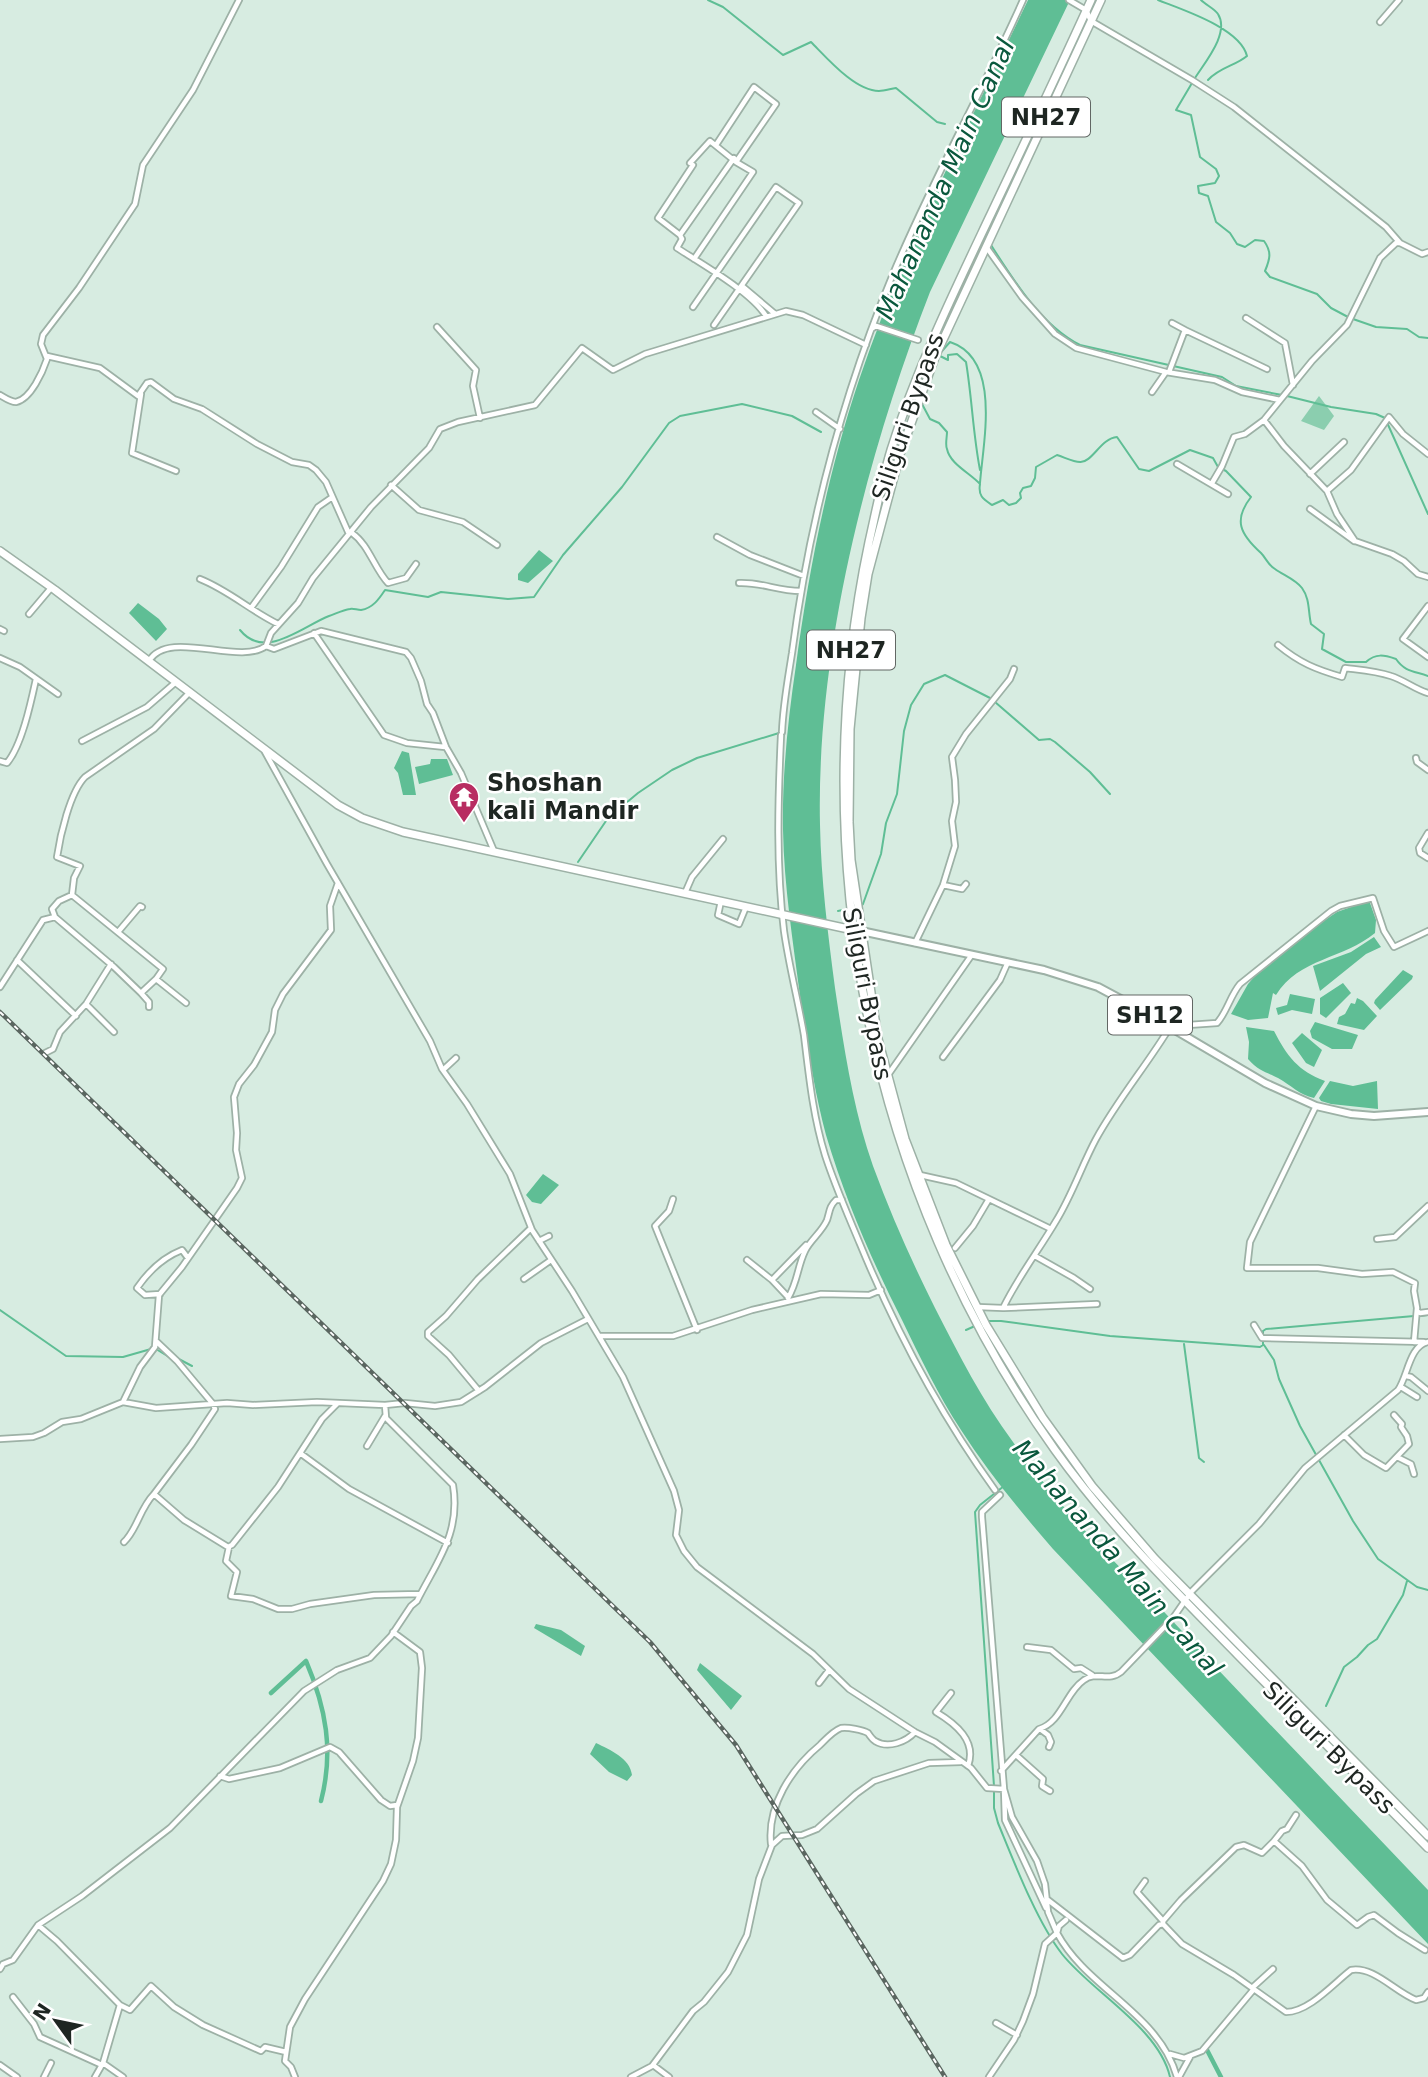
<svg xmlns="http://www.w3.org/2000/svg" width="1428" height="2077" font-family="'DejaVu Sans',sans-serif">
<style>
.green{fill:#8bceaf}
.water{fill:#5fbe95}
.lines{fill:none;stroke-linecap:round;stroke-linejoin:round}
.stream{stroke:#5fbe95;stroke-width:2}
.canal{stroke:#5fbe95;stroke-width:4.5}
.minor-casing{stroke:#9db1a6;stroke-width:8}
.major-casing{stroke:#9db1a6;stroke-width:10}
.highway-casing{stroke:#9db1a6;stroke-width:10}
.minor{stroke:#fff;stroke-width:4.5}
.major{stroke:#fff;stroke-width:6}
.highway{stroke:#fff;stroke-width:7}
.rail-casing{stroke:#5a6660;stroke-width:4.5}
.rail{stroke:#fff;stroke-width:2;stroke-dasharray:5;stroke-linecap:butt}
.labels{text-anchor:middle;stroke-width:5;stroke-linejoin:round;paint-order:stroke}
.shield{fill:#fff;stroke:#626764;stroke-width:2}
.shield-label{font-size:23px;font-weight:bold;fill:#1e2622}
.street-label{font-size:24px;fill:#1e2622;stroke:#fff}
.poi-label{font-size:24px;font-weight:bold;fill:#1e2622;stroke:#fff;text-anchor:start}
.water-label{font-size:26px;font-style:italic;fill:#0a583d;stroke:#fff}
</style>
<rect width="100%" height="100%" fill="#d7ece1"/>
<path class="green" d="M1319 396 1334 416 1324 430 1301 421Z"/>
<path class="water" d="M1028 0H1070L930 292C867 454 816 650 820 825 821 880 828 934 835 988 844 1048 853 1109 873 1166 891 1215 912 1262 935 1308 959 1355 982 1400 1013 1442 1036 1474 1061 1505 1088 1534 1108 1557 1131 1577 1152 1599 1243 1697 1336 1793 1428 1890V1944L1053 1549C1020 1511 988 1472 961 1430 938 1395 920 1357 902 1320 872 1261 845 1199 826 1135 814 1090 807 1042 800 996 793 941 784 886 783 830 782 775 788 719 796 665 809 569 828 472 859 380 903 249 969 125 1028 0Z
M539 550 553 561 528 583 518 580V574Z
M138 603 159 619 167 629 156 641 129 613Z
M402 751 409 753 416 795H403L398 773 394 768Z
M431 759H447L453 775 419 784 415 767 430 764Z
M1365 902 1370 903 1376 920 1375 933C1344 959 1299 958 1276 995L1273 993 1268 1018 1248 1020 1231 1014 1248 984 1255 976 1254 973 1300 937 1337 912Z
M1374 937 1381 947 1366 954 1320 991 1313 966 1351 952Z
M1403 970 1413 976 1412 979 1380 1010 1374 1003 1375 1000Z
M1343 983 1351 993 1326 1018 1320 1014V998Z
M1290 994 1315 999 1312 1014 1292 1010 1278 1015 1276 1008 1287 1005Z
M1357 998 1363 1001 1377 1016 1364 1030 1337 1024 1339 1017 1345 1014 1351 1003 1355 1004Z
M1315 1022 1358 1035 1352 1049H1332L1312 1038 1310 1031Z
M1246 1027 1274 1031C1287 1056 1298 1071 1325 1081L1314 1098C1299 1095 1291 1085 1278 1078 1264 1071 1259 1071 1248 1059L1249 1042Z
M1302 1033 1322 1050 1314 1067 1306 1063 1292 1043Z
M1330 1081 1353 1086 1377 1081 1378 1109 1331 1104 1321 1101 1319 1098Z
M543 1174 559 1185 541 1204 532 1202 526 1195Z
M536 1624 561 1630 585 1646 581 1656 534 1628Z
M700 1663 742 1696 731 1710 697 1670Z
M596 1743C610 1750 630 1758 632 1775L627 1781 609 1772 590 1754Z"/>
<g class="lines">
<path class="stream" d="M708 0 723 7 783 55 811 42C827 58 855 91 879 91 884 91 890 89 896 88L937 122 945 124
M1158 0C1183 10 1240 28 1247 56 1235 66 1220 67 1208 80
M1195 78C1205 62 1230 33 1218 14 1215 9 1206 5 1201 0
M1192 83 1176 110 1191 115 1200 157 1216 169 1219 176 1215 183 1198 186 1199 193 1208 196 1216 222 1230 233 1237 244 1245 247 1255 240 1264 241C1272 252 1270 259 1265 271L1270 277 1317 294 1331 308 1348 317
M991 245C1014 281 1041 325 1080 345L1222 377 1236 386 1282 395
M1353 319 1376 327 1407 329 1419 337 1428 338
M942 351 950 342C1002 359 983 442 980 483
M940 356 948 360V355L957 354 966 362C972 398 973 434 980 470
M1287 396 1331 407 1376 414 1385 418 1428 514
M922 404 930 419 939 423 947 432C947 437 945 445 947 449 950 464 970 473 980 484 978 496 983 499 992 505L1003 500 1009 505 1016 503 1021 498 1020 493 1023 488 1031 486 1035 478 1036 467 1057 455C1064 457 1073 462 1080 462 1092 463 1101 438 1117 437L1139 469 1149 471 1190 450 1213 458 1218 467 1226 471 1251 497C1233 520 1240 534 1261 553 1266 558 1268 565 1275 569 1283 575 1295 579 1302 588 1310 599 1308 611 1311 624L1324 634 1322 649 1346 662H1366C1376 653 1384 655 1396 659 1405 672 1414 671 1428 676
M240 630C265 661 303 626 329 616 335 614 343 610 350 609 353 608 357 610 361 610 373 608 379 599 385 590L428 597 441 592 508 599 534 597 563 555 622 487 669 423 680 416 742 404 792 416 821 432
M995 702 1039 740 1050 739 1055 742 1090 772 1110 794
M578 862 608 818 638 793 672 770 697 758 779 733
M860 907 863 904 881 854 886 823 897 794 904 731 911 705 924 684 945 675 990 698
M838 911 847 909
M0 1310 66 1356 123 1357 151 1349
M1419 1316 1428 1315
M986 1321H1001L1110 1336 1260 1347 1263 1345V1331L1266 1329 1414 1316
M966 1330 975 1326
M1184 1344 1199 1458 1204 1462
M1264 1345 1274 1360 1279 1379 1300 1426 1353 1521 1378 1559 1417 1587 1428 1590
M156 1349 169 1357
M175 1357 192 1366
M1326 1706 1344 1667 1357 1657 1368 1645 1377 1639 1403 1595 1407 1581
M994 1786 975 1512 980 1505 1004 1486
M994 1791V1808L998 1823C1014 1862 1037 1922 1062 1954 1092 1992 1159 2028 1170 2077"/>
<path class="canal" d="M271 1693 306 1661C326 1708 334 1751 321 1801
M1207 2050 1221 2077"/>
<g class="minor-casing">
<path id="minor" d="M1069 0 1086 10 1091 21 1192 80 1234 107 1386 227 1400 243
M1380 22 1399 0
M716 145 754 87 776 104 736 162
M734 158 680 235 682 239 677 248C702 264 751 292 766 316
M680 235 658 218 693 165 690 163 710 141 736 162 753 172 694 259
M987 248 1022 297 1055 334 1076 348 1166 372 1215 380 1242 392 1280 400
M742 286 774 313
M693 307 776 187 799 203 714 325
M1246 318 1285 343 1293 385
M437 327 476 370 473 386 480 418
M873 328 876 326 918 340
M1185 330 1267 369
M47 356 100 368 138 396 147 383 151 382 174 399 202 409 257 444 292 462 309 465 316 470 326 482 349 534
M1169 372 1185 330 1172 323
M1152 392 1166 372
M141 394 132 453 176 471
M0 395C5 398 11 402 16 402 31 399 43 371 47 359L41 344 43 335 79 288 135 204 143 165 193 90 239 0
M816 412 840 429
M1264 420 1284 446 1327 491 1337 514 1355 541 1392 554 1404 561 1418 574 1428 577
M1177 464 1228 494
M1310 474 1344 442
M1212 483 1222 466 1234 437 1245 434 1264 420 1312 361 1347 325 1380 258 1396 243H1400L1422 254 1428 252
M391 485 419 510 463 522 497 545
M1327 491 1351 470 1389 417 1403 434 1428 454
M1310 509 1354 541
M352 533C369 545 374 568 388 583L406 578 416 564
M717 537 750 555 804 576
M200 579C228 590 251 611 278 624
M739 583C763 582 776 591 801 591
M1428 606 1403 639 1428 657
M251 608 281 567 318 507 331 498
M29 614 51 588
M0 629 4 631
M314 633 384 735 407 743 445 747
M1278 645C1300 663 1315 669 1342 677L1345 668C1361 670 1376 671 1391 676 1404 680 1416 690 1428 693
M266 646 271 633 298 603 313 578 371 507 429 448 440 429 458 422 535 405 582 348 613 370 645 354 786 311 803 315 866 345
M0 658 20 667 58 694
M149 661C168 628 239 666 266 646L274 649 321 631 406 652 411 658 421 681 427 704 433 713 446 747 461 773 494 851
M782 732C783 705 788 679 792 653 809 523 843 394 893 274 932 181 982 92 1023 0
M781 735C778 800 776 866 784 931 789 966 798 1000 804 1035 809 1076 813 1116 825 1155 835 1186 848 1215 860 1244 896 1331 940 1414 995 1490
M82 741 147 707 176 682
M265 752 327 864 430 1041 442 1069 467 1104 510 1174 532 1230 572 1291 623 1377 674 1491 679 1510 676 1535 684 1551 697 1567 813 1654 849 1689 915 1732 935 1742 971 1768 987 1788 1004 1789 1012 1817 1037 1861 1045 1884 1048 1912 1057 1933 1045 1944 1033 1994 1023 2021 1014 2040 989 2077
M1416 758 1417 762 1428 770
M0 761 7 763C22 745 31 702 36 679
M1428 833 1419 848 1420 853 1428 858
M943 885 962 889 966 884
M685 893 692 877 723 839
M72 895 163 969 156 979
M721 901 718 915 739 924 746 907
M55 917 114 967 141 993 156 979 186 1003
M118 932 140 906 142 907
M915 943 943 885 955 846 952 821 956 802 955 780 952 757 966 734 1010 679 1014 669
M17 960 76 1016
M0 987 43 920 55 917 52 909 59 901 72 895 74 878 80 866 57 857C60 836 70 792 85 777L154 729 190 692
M141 993 149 1002V1007
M86 1004 114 1032
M1176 1030 1188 1025 1217 1023C1227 1012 1230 996 1240 984L1331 911 1340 906 1373 898 1384 931 1394 947 1428 931
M45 1053 53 1049 60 1032 86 1004 111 964
M943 1057 1000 980 1008 962
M443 1070 456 1058
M888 1075 971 956
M1316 1106 1250 1242 1247 1268H1318L1362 1274 1393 1272 1415 1283 1414 1291 1417 1308 1414 1342
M920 1175 956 1183 1051 1229
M673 1199 669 1211 655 1226 697 1330
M1377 1239 1395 1237 1428 1206
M539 1241 549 1236
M955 1248 973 1226 989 1199
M1035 1256 1074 1278 1090 1289
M747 1260 772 1280 788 1297
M524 1279 551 1260
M772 1280 806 1245
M160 1294 145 1295 137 1288C148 1272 164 1257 182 1250L188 1258
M788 1298C798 1281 797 1268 805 1251 810 1240 822 1232 827 1220 830 1211 829 1207 836 1200H842
M978 1307 1003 1308C1018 1277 1039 1250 1056 1221 1072 1195 1082 1165 1096 1139 1118 1099 1147 1065 1170 1027
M1004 1308 1097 1304
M1417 1311 1420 1313 1428 1312
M1254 1325 1262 1338 1424 1342
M600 1336H673L752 1310 821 1294 869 1295 881 1290
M157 1342 177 1361 213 1404 215 1409 191 1445 154 1494 184 1520 228 1547 232 1545 278 1487 322 1419 337 1404
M1406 1376 1411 1377 1428 1391
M1401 1387 1417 1397
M479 1391 449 1355 428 1336V1332L446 1316 478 1279 531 1228
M123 1402 156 1408 227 1403 253 1405 317 1402 385 1405
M1344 1435 1364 1455 1386 1468 1409 1444 1407 1436 1401 1427 1402 1424 1394 1415
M0 1439 33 1437 44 1433 62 1422 81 1419 123 1402 140 1367 155 1347 159 1295 182 1267 237 1188 242 1178 236 1150 237 1133 234 1097 239 1084 254 1065 272 1032 275 1010 283 994 331 930 330 906 338 883
M367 1446 385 1416
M300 1453 349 1489 448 1543
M1397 1457 1411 1464 1414 1474
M1000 1495 982 1512V1517L1004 1789 1005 1820 1046 1908
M124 1542C137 1530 140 1508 154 1494
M229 1547 226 1561 237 1572 231 1596 253 1599 278 1609H292L310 1604 374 1595 420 1594
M1027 1647 1051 1650 1074 1669 1081 1668 1092 1675
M819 1683 829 1670
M951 1693 936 1712C956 1724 977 1741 968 1766
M1040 1729 1048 1735 1051 1742 1049 1747
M1016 1755 1043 1779 1042 1786 1050 1791
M1001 1771 1039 1729C1061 1723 1066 1692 1084 1680 1096 1671 1109 1682 1121 1672L1173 1618 1191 1592 1259 1524 1305 1468 1398 1390C1408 1376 1409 1346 1428 1342
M220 1776 229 1779 280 1768 330 1747 339 1752 381 1800 390 1806 397 1805
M1274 1841 1282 1831 1287 1829 1296 1815
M771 1844C767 1806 791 1769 820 1745 826 1739 833 1731 841 1728 848 1727 863 1730 868 1733 870 1736 872 1739 875 1741 888 1749 906 1742 915 1732
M1145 1881 1137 1892 1163 1921
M1048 1900 1123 1958 1130 1955 1159 1925 1163 1924 1182 1944 1234 1975 1286 2012C1309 2012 1334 1983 1351 1970 1374 1966 1395 1992 1416 2000L1424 1998 1428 1992
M1066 1920 1059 1926 1057 1933C1087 1989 1159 2013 1177 2077
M1163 1924V1921L1181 1900 1236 1847 1244 1845 1262 1853 1274 1841 1302 1866 1327 1900 1357 1925 1368 1917 1374 1915 1398 1933 1425 1950
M38 1925 57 1941 120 2005 130 2010 151 1986 174 2007 203 2025 261 2051 265 2047 286 2052
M0 1969 3 1964 13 1960 38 1925 82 1896 170 1828 304 1691 337 1670 370 1658 391 1636 411 1606 417 1601C437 1561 461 1533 453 1485L386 1418 385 1405 405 1403 435 1406 461 1402 485 1387 541 1343 588 1319
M1252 1988 1273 1969
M13 1997 34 2024 40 2037 102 2065
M996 2023 1017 2035
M1170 2054 1184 2058 1202 2051 1254 1989
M103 2063 123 2077
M0 2065 17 2077
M653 2065 669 2077
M44 2077 51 2063
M95 2077 103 2063 120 2005
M295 2077 291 2067 285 2061 290 2027 305 1999 383 1881 391 1864 396 1840 397 1807 413 1761 418 1738 422 1668 420 1652 393 1632
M631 2077 652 2066 693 2011 704 2002 728 1972 747 1935 759 1879 772 1845 782 1836 802 1835 817 1829 856 1794 874 1781 929 1763 961 1762
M1179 2077 1190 2057"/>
</g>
<g class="major-casing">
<path id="major" d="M861 931 1044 970 1098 987 1141 1010 1265 1083 1316 1106 1351 1114 1374 1116 1428 1112"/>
</g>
<g class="highway-casing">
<path id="highway" d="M1091 0C1058 73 1023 146 989 218 953 294 916 370 891 450 882 480 876 511 869 542 803 854 869 1190 1055 1450 1108 1524 1173 1589 1237 1654 1300 1718 1364 1783 1428 1848
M1101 0 935 357 900 454 868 574 861 618 850 729 849 822 851 860 878 1039 905 1139 946 1245 986 1325 1043 1418 1092 1486 1155 1559 1428 1836
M0 551 55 590 338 805 362 818 403 832 853 930"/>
</g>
<use href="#minor" class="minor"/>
<use href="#major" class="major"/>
<use href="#highway" class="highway"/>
<g class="rail-casing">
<path id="rail" d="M0 1012 650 1642 736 1745 945 2077"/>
</g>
<use href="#rail" class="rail"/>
</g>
<defs>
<g id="temple-pin" transform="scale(1.575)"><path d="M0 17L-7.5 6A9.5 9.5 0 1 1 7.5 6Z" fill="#b82c61" stroke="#fff"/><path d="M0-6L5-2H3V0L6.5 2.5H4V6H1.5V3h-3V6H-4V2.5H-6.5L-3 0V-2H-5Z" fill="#fff"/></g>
</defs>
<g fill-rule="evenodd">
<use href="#temple-pin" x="464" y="797"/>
</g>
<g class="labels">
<g class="shield">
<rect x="1002" y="97.5" width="88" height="39" rx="5"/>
<rect x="807" y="630.5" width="88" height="39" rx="5"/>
<rect x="1108" y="995.5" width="84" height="39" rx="5"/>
</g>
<g class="shield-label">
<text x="1046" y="125">NH27</text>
<text x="851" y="658">NH27</text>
<text x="1150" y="1023">SH12</text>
</g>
<g class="street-label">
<text transform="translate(908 417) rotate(-71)" y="8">Siliguri Bypass</text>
<text transform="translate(867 994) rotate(79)" y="8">Siliguri Bypass</text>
<text transform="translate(1329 1748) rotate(45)" y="8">Siliguri Bypass</text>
</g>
<g class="poi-label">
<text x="487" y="791">Shoshan<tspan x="487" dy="28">kali Mandir</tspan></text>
</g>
<g class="water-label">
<text transform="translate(945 179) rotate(-66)" y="9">Mahananda Main Canal</text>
<text transform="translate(1118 1558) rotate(49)" y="9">Mahananda Main Canal</text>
</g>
</g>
<g transform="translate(56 2021) rotate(303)" stroke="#ffffff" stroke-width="5" paint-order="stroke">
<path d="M0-5L12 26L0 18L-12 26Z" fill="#1e2622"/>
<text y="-10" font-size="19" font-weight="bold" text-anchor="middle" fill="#1e2622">N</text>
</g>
</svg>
